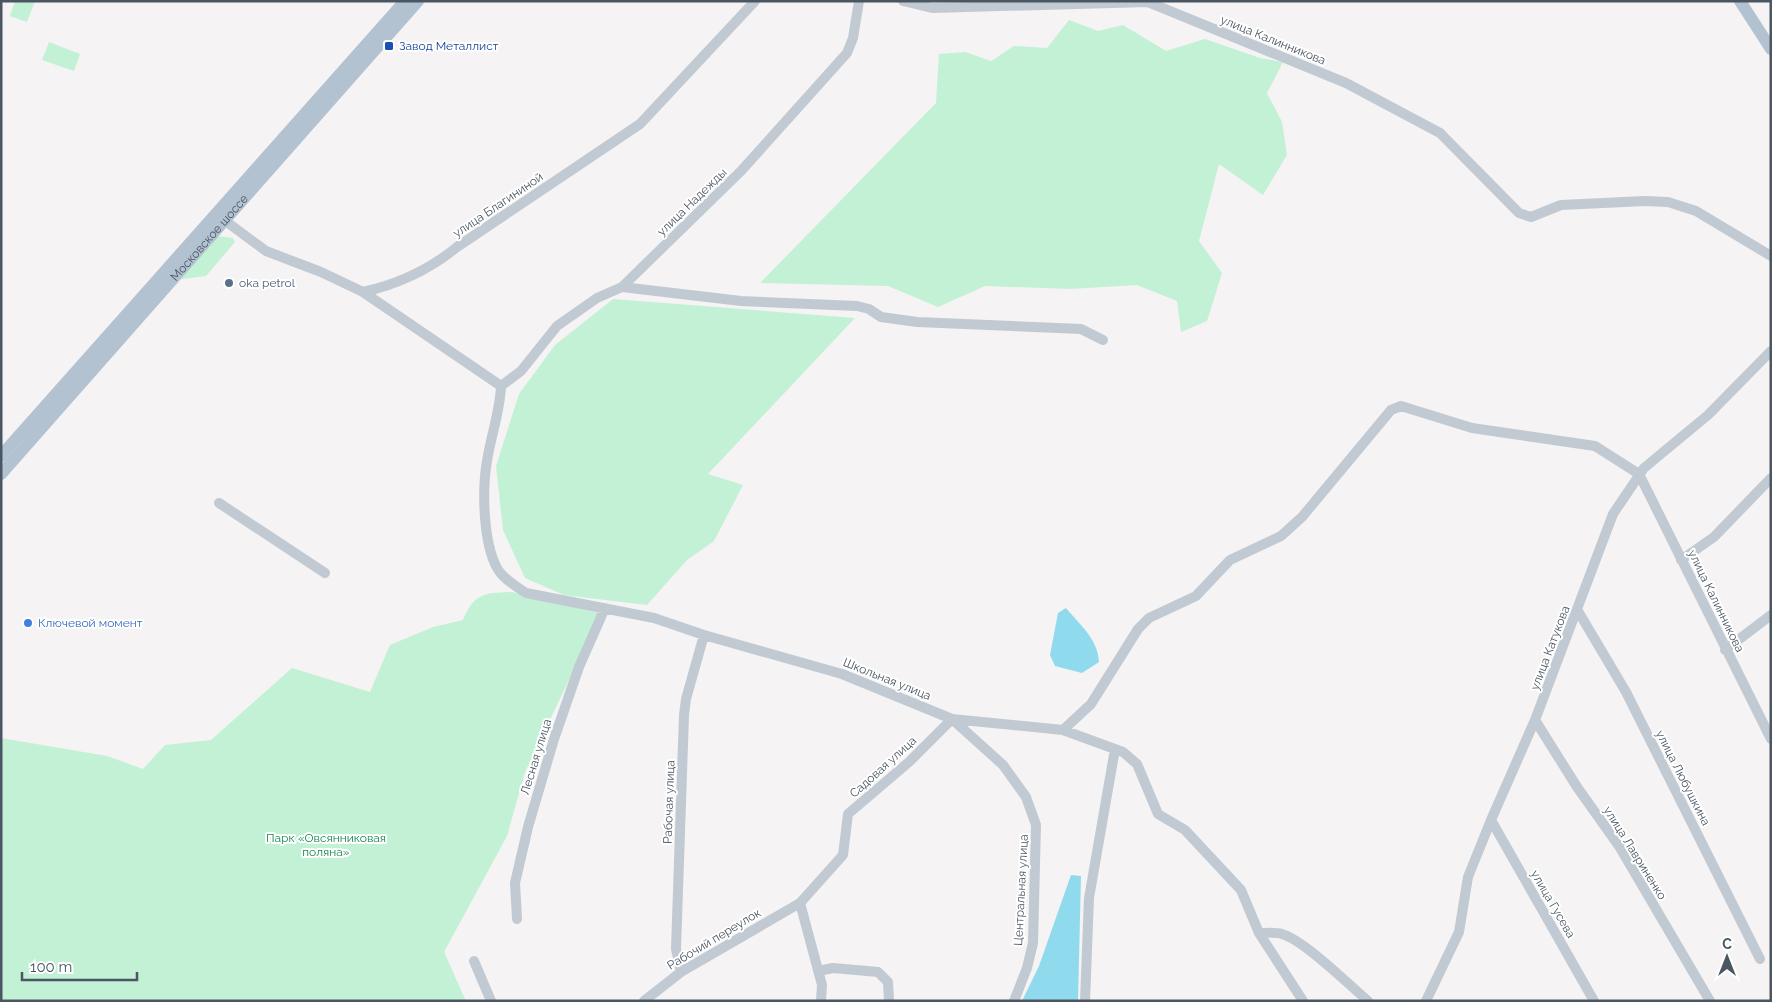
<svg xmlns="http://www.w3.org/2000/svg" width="1772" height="1002" font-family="Raleway,sans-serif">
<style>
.green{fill:#c3f1d5}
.water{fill:#90daee}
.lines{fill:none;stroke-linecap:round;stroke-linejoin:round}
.minor{stroke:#c1cad2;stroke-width:10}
.major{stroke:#b3c2d1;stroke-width:12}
.transit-dot{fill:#1a4fb4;stroke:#fff;stroke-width:2}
.service-dot{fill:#5c6f8a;stroke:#fff;stroke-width:2}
.shop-dot{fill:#3f7fe0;stroke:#fff;stroke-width:2}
.labels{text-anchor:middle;stroke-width:4;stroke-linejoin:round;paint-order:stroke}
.street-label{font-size:12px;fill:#4a5661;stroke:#fff}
.transit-label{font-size:12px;fill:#164399;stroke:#fff;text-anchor:start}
.service-label{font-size:12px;fill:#4e5e75;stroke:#fff;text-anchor:start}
.shop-label{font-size:12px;fill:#366cbe;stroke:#fff;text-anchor:start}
.park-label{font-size:12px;fill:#17864f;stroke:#fff}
</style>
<rect width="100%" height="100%" fill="#f5f3f3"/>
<path class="green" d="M15 1H35L27 22 10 16Z
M1069 20 1098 31 1123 25 1166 51 1205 39 1260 58 1283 62 1267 93 1282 122 1287 155 1263 195 1219 164 1199 241 1222 273 1207 321 1181 332 1177 301 1137 285 1070 289 985 286 938 307 888 286 760 283 936 103 939 54 965 52 991 61 1014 46 1047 48Z
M49 42 80 54 74 71 42 60Z
M216 236 233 238 235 242 206 276 182 279 180 277Z
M613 299 855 318 708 474 743 485 714 541 687 560 647 605 564 595 525 578 503 530 496 466 519 394 555 345Z
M512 592 601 613 525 772 507 836 444 952 466 1001H1V738L107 756 143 769 165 745 211 740 292 668 370 692 390 645 433 627 463 620C474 593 485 593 512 592Z"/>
<path class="water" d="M1066 608C1080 625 1098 639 1099 662L1082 673 1055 666 1050 655 1058 613Z
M1071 875 1081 876 1078 1001H1022L1039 966Z"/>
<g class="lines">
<path class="minor" d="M903 1 932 8 1148 2 1346 83 1440 133 1519 213 1531 217 1561 205 1645 201 1668 202 1696 211 1771 256
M220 217 266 251 321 272 363 292 501 386
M622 287 741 301 857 306 869 309 881 317 917 322 1081 329 1103 340
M363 292C399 284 429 270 457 247L640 124 755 1
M501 386C500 412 491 435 487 461 482 490 483 542 497 568 503 579 516 586 526 593L654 618 704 635 842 674 952 719 1063 730 1123 752 1137 764 1158 814 1185 830 1241 890 1259 933C1266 933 1275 932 1282 934 1305 941 1348 984 1368 1001
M501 386 521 371 557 326 597 298 622 287 741 171 847 53 853 38 859 1
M219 503 325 573
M1681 560 1714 537 1771 478
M1578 611 1626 692 1760 959
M1725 650 1771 615
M1535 720 1577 787 1619 846 1710 1001
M1063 730 1091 704 1138 629 1149 618 1196 596 1230 560 1281 536 1302 517 1391 410 1401 406 1472 428 1595 446 1639 474 1771 739
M1491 820 1594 1001
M800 903 822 985 821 1001
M517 919 515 883 528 827 554 739 579 667 605 608
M1259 933 1303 1001
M474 961 491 1001
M818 971 833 968 878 972 888 982 889 1001
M681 972 676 949 684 715 686 699 704 635
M644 1001 681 972 800 903 843 855 848 814 909 762 952 719 1003 765 1026 797 1036 825 1033 943 1027 968 1014 1001
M1085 1001 1089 898 1115 749
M1426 1001 1459 932 1468 877 1491 820 1535 720 1613 514 1644 468 1708 415 1771 351"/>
<g class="major">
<path d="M1740 1 1771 49"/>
<path d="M1 456 405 1"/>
<path id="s1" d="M1 474 418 1"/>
</g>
</g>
<rect class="transit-dot" x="384" y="41" width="10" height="10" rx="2.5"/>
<circle class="service-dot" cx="229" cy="283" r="5"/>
<circle class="shop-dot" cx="28" cy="623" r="5"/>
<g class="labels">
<g class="street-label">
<text transform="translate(1273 40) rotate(22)" y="4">улица Калинникова</text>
<text transform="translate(692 202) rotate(-44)" y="4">улица Надежды</text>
<text transform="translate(498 205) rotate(-34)" y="4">улица Благининой</text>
<text dy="4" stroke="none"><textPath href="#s1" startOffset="315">Московское шоссе</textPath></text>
<text transform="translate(1716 601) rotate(64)" y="4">улица Калинникова</text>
<text transform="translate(1550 648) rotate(-69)" y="4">улица Катукова</text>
<text transform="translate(887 679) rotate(22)" y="4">Школьная улица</text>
<text transform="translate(536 757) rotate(-73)" y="4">Лесная улица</text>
<text transform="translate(883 767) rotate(-42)" y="4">Садовая улица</text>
<text transform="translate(1683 778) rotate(63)" y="4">улица Любушкина</text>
<text transform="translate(669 802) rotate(-88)" y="4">Рабочая улица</text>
<text transform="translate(1635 853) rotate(58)" y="4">улица Лавриненко</text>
<text transform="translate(1021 890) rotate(-87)" y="4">Центральная улица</text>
<text transform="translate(1553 904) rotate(60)" y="4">улица Гусева</text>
<text transform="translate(714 939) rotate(-31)" y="4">Рабочий переулок</text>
</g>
<g class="transit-label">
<text x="399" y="50">Завод Металлист</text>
</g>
<g class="service-label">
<text x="239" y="287">oka petrol</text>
</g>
<g class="shop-label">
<text x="38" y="627">Ключевой момент</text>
</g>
<g class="park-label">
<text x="326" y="842">Парк «Овсянниковая<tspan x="326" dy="14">поляна»</tspan></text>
</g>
</g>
<rect width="1772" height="1002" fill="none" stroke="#4a5661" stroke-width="5"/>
<g transform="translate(1727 957)" stroke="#ffffff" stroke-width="4" paint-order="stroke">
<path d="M0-4L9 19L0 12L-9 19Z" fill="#4a5661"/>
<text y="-8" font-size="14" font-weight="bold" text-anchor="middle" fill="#4a5661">С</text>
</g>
<path d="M22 972v8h115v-8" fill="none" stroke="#4a5661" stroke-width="2.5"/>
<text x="30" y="972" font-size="15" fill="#4a5661" stroke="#ffffff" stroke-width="4" paint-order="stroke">100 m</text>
</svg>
